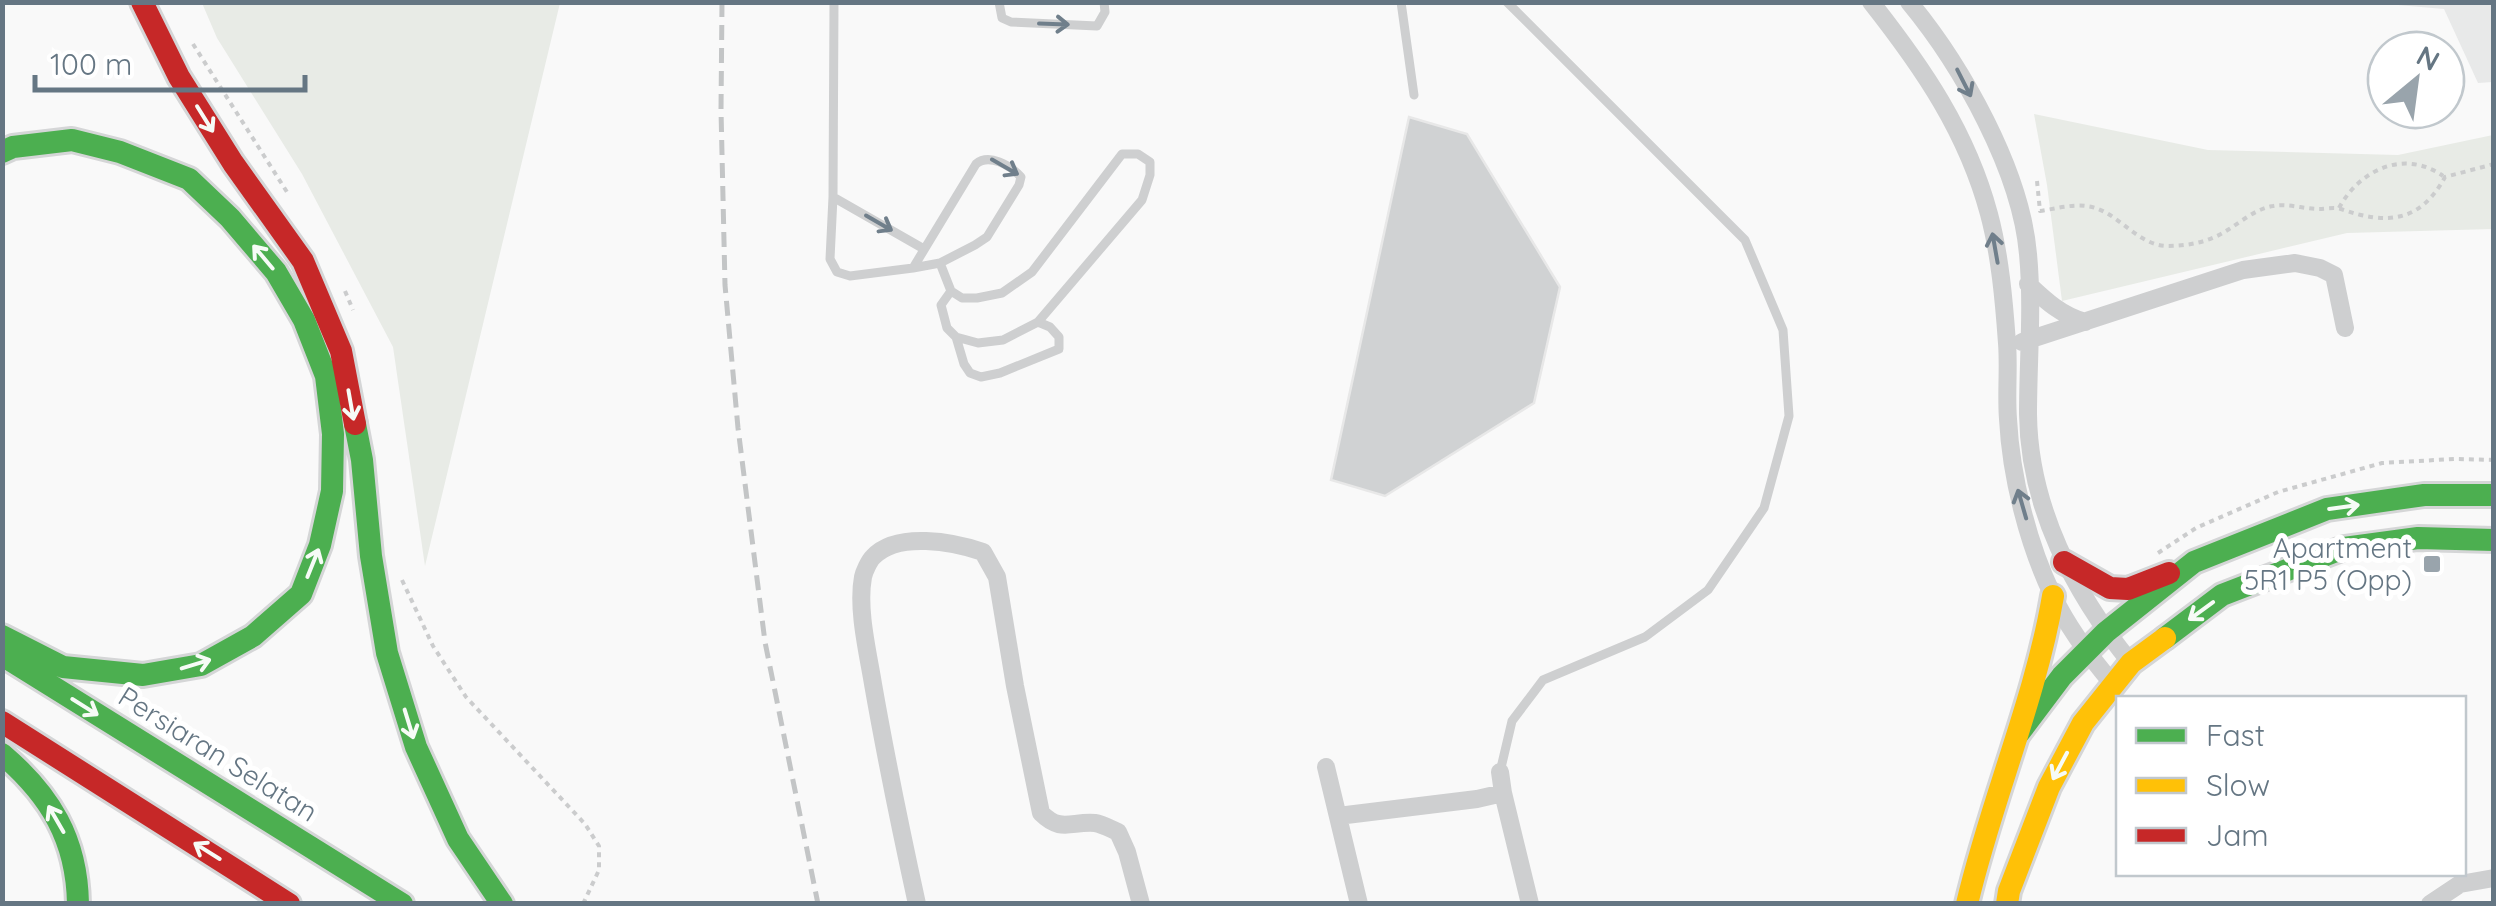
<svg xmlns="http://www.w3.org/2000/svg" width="2496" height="906" font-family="Quicksand,sans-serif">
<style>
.built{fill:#e8e9e9}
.green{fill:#e8ebe6}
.building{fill:#d0d2d3;stroke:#e8e8e8;stroke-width:2.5}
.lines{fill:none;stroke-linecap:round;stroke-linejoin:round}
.fast-casing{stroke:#d5d6d7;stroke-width:28}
.slow-casing{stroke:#d5d6d7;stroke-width:28}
.jam-casing{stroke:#d5d6d7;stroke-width:28}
.path{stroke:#cbcccd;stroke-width:4;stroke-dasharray:5 5;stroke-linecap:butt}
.lane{stroke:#cecfd0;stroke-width:9}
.street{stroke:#cecfd0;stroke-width:18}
.fast{stroke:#4caf50;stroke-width:22}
.slow{stroke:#ffc107;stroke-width:22}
.jam{stroke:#c62828;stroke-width:22}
.rail{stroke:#c3c5c6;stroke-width:5;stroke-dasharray:15 8;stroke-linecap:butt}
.oneway{stroke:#707f8b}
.oneway2{stroke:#f6fbf6}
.poi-dot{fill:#99a4ac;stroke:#fff;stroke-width:4}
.labels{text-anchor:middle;stroke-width:10;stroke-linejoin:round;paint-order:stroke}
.poi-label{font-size:28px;fill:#657683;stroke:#fff;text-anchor:end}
.street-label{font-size:28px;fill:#657683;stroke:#fff}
</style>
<rect width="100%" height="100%" fill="#f9f9f9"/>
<path class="built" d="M2375 3H2493V82L2478 83 2444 9Z"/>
<path class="green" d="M202 3H560L425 566 393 347 302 174 217 38Z
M2034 114 2208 150 2398 155 2493 135V229L2347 233 2062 301 2047 185Z"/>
<path class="building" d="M1409 117 1467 134 1560 287 1534 403 1385 496 1331 480Z"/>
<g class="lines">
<g class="fast-casing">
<path id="fast" d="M2 152 13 147 72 140 120 152 189 179 230 218 276 272 304 320 326 376 333 434 332 491 320 545 301 594 253 636 201 665 143 675 63 667 2 636
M355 424 362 460 371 556 387 653 416 747 458 839 502 904
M2165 638 2222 595 2344 548 2418 538 2494 540
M2 655 402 904
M2019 733 2062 676 2106 632 2194 562 2327 509 2424 495H2494
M2 754C50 795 77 839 78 904"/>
</g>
<g class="slow-casing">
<path id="slow" d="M1967 904C1991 800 2035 702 2053 596
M2007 904 2009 891 2049 787 2083 723 2131 663 2165 638"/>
</g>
<g class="jam-casing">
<path id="jam" d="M142 2 179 77 233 163 303 261 341 351 355 424
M2064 562 2110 588 2128 589 2169 573
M2 722 289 904"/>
</g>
<path class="path" d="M193 44 287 192
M2037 181 2040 211C2054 209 2072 204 2086 206 2117 209 2135 245 2167 246 2188 246 2209 242 2226 231 2241 222 2255 209 2273 206 2287 203 2304 209 2319 209 2326 209 2334 207 2341 209 2386 225 2420 223 2445 177L2494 164
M2339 208C2360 169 2405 149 2443 176
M345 291 353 310
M2158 553 2196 528 2278 492 2382 463 2454 459 2494 460
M402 580 433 646 466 697 585 824 599 846V870L583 904"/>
<path class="lane" d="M834 2 833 197 830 259 837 272 850 276 913 268 940 263 975 245 987 237 1019 185 1021 177C1010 165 989 153 976 164L913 268
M999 2 1002 18 1011 22 1097 26 1105 12 1104 2
M1401 2 1414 95
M833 197 924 249
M940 263 951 291 962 298H977L1002 293 1032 272 1122 154H1138L1150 162V175L1142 200 1038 322 1003 340 978 343 956 337 947 328 941 305 951 291
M956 337 964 364 970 373 981 377 1000 373 1059 349V337L1050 327 1038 322
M1500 772 1512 721 1543 680 1645 637 1708 590 1764 508 1789 416 1783 330 1745 240 1507 2"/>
<path class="street" d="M1871 2C1923 68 1967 132 1989 214 2000 255 2004 301 2007 343 2009 368 2006 394 2008 419 2011 477 2028 544 2053 596 2068 628 2090 657 2113 684
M1909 2C1962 66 2021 171 2028 254 2033 307 2028 361 2028 414 2029 507 2074 593 2131 663
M2028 284C2046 301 2061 315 2085 322
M2022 342 2243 270 2295 263 2320 268 2334 275 2345 328
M1326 767 1359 904
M1500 772 1503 793 1530 904
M1338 816 1477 799 1503 793
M917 904C901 831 886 758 873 684 868 653 857 609 863 577 864 572 869 561 873 557 897 531 954 542 983 552L997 577 1015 686 1041 813C1061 833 1071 821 1095 823 1102 824 1111 829 1118 832L1127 852 1141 904
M2430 904 2460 884 2494 878"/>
<use href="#fast" class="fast"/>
<use href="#slow" class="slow"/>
<use href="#jam" class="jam"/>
<path class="rail" d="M722 2 721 110 725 285 738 428 765 642 818 904"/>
</g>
<defs><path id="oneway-shaft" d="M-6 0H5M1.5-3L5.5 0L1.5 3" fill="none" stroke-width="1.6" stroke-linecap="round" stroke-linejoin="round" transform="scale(2.5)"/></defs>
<g class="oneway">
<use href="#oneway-shaft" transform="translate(1054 24) rotate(2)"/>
<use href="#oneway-shaft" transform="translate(1964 83) rotate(63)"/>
<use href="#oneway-shaft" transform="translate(1005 167) rotate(30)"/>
<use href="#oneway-shaft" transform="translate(879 223) rotate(30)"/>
<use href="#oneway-shaft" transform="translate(1995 248) rotate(-100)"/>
<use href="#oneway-shaft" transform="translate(2022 504) rotate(-106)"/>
</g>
<g class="oneway2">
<use href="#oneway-shaft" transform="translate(205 119) rotate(58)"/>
<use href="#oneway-shaft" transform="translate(263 257) rotate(-130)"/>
<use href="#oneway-shaft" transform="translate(351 405) rotate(80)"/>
<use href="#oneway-shaft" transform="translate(2344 507) rotate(-8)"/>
<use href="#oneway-shaft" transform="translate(313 563) rotate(-68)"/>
<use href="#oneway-shaft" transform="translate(2201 611) rotate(144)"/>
<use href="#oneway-shaft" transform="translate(196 664) rotate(-17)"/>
<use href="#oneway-shaft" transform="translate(85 707) rotate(32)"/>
<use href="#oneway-shaft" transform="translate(409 724) rotate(73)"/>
<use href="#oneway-shaft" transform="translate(2060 766) rotate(118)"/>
<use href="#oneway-shaft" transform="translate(56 819) rotate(-120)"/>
<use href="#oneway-shaft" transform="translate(207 851) rotate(-148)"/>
</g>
<rect class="poi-dot" x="2422" y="554" width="20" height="20" rx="5"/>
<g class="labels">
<g class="poi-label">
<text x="2412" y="558">Apartment<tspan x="2412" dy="32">5R1 P5 (Opp)</tspan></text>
</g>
<g class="street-label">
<text transform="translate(218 754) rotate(32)" y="10">Persiaran Selatan</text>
</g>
</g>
<rect width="2496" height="906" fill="none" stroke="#657683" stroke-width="10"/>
<rect x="2116" y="696" width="350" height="180" fill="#ffffff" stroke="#c1c8cd" stroke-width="2.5"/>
<rect x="2136" y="728" width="50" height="15" fill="#4caf50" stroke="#c1c8cd" stroke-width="2.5"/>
<text x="2206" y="746" font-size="30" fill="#657683">Fast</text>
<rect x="2136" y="778" width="50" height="15" fill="#ffc107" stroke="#c1c8cd" stroke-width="2.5"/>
<text x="2206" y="796" font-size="30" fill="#657683">Slow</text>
<rect x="2136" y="828" width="50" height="15" fill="#c62828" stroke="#c1c8cd" stroke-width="2.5"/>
<text x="2206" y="846" font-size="30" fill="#657683">Jam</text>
<g transform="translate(2416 80) rotate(29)"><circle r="48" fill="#ffffff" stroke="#c1c8cd" stroke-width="2.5"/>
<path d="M0-8L18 38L0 25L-18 38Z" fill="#99a4ac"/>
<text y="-15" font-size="28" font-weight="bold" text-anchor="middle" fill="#657683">N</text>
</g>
<path d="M35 75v15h270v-15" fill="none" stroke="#657683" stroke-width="5"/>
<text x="50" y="75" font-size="30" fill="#657683" stroke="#ffffff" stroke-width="8" paint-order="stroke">100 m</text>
</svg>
